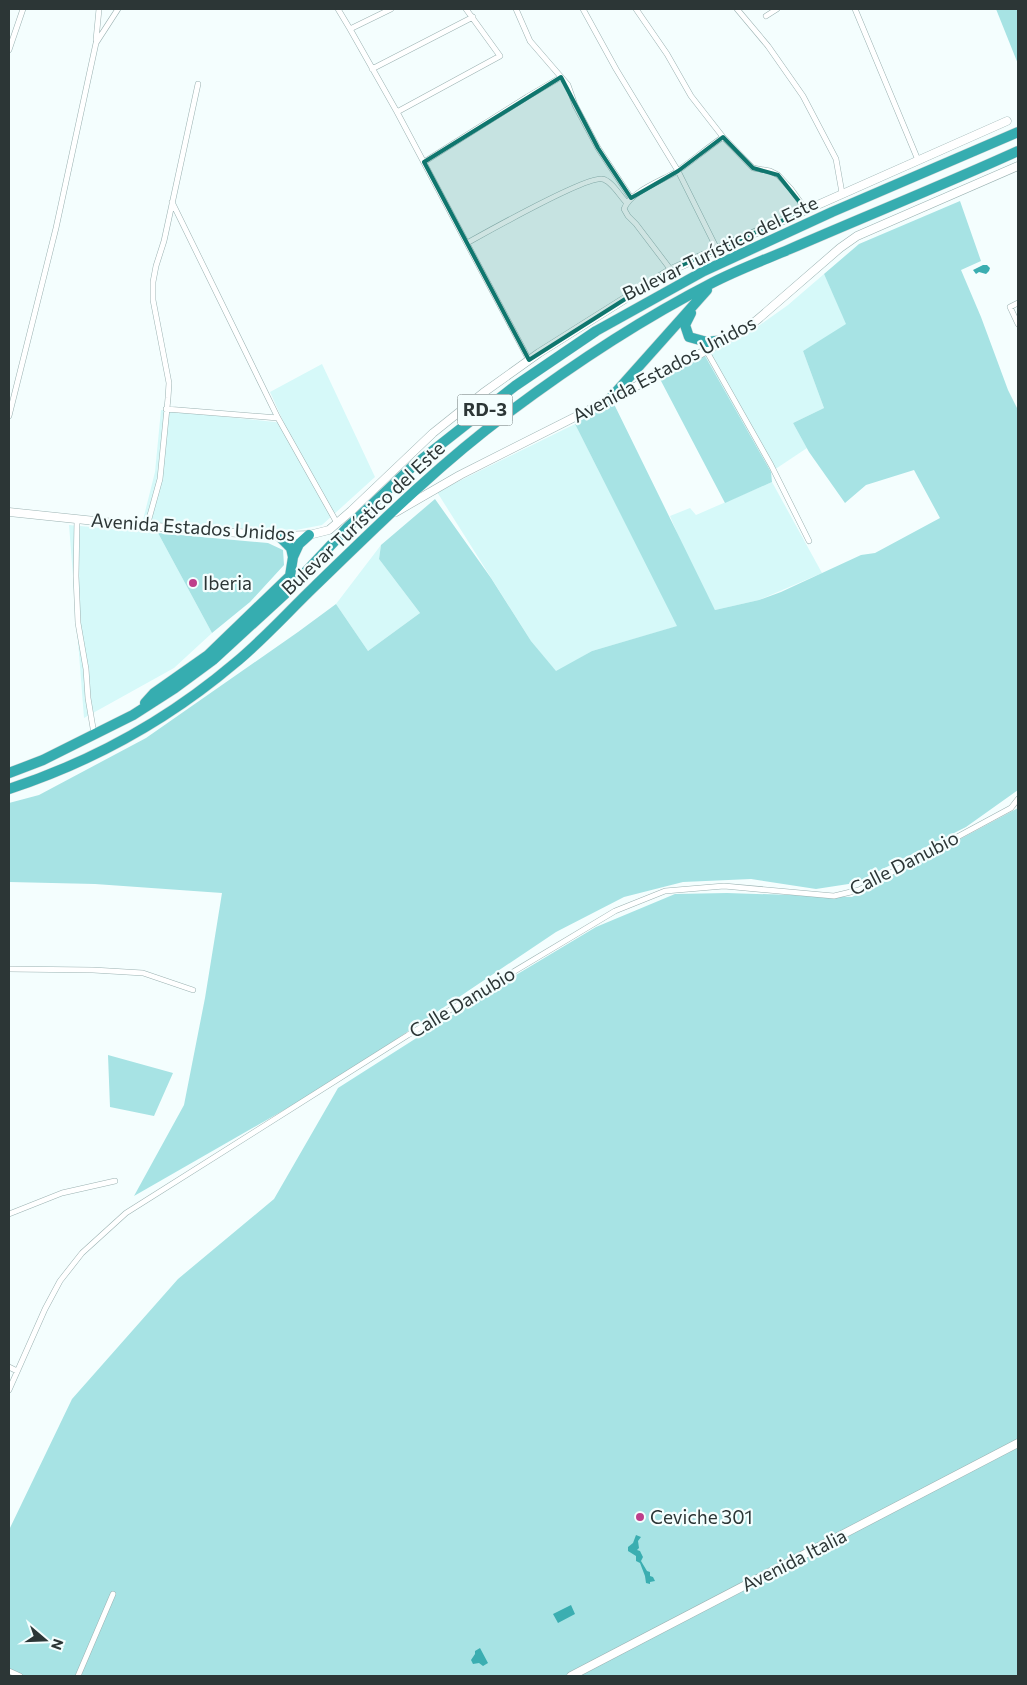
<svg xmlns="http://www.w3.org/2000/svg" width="1027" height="1685" font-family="Commissioner,sans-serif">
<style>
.built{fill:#d6f9f9}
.green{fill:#a7e3e4}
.water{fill:#3baeb1}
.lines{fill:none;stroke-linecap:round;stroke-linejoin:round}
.street-casing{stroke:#9bb2b2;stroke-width:6}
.secondary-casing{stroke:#9bb2b2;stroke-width:9}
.highway-casing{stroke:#d5d7d7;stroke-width:11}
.street{stroke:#fff;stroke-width:5}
.secondary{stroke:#fff;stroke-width:8}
.highway{stroke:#36adb0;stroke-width:10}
.marked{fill:#0f766e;fill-opacity:0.2;stroke:#0f766e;stroke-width:4;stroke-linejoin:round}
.poi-dot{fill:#be3f8b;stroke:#f4fefe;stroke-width:2}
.labels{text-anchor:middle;stroke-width:4.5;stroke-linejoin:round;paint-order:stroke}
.shield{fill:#f4fefe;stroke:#687272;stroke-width:1}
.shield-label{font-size:18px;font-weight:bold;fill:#2c3636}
.street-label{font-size:19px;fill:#2c3636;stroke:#f4fefe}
.poi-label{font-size:19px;fill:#2c3636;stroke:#f4fefe;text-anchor:start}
</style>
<rect width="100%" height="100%" fill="#f4fefe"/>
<path class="built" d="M824 274 847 325 803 351 824 408 793 423 807 448 771 472 705 356 747 334 788 305Z
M322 364 375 477 322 525 296 530 142 524 155 472 161 410 284 423 270 392Z
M575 424 678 626 592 651 556 672 531 641 437 492Z
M772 482 822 573 759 600 715 610 682 545 670 516 690 508 696 515Z
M69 525 158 533 212 633 174 668 84 718Z
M381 545 379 559 420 613 368 651 336 604Z"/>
<path class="green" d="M996 9H1018V64Z
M960 201 981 261 961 270 981 317 1008 390 1018 410V790L966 827 855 883 816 889 751 879 683 882 624 897 556 932 331 1083 134 1196 184 1105 205 998 222 893 95 884 9 882V803L39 795 146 738 298 632 336 604 368 651 420 613 379 559 381 545 435 499 491 578 531 641 556 671 592 651 677 626 575 424 613 402 715 610 759 600 781 592 861 555 875 553 940 518 914 470 866 485 845 503 809 452 793 423 824 408 803 351 846 324 824 274 859 244Z
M705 356 771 472 772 482 725 503 660 379Z
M158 533 268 543 283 550 284 565 250 602 212 633Z
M1018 808V1676H9V1530L72 1399 178 1279 274 1199 338 1088 506 981 596 927 675 894 727 893 852 897Z
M108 1055 173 1073 154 1116 110 1107Z"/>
<path class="water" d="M983 265H987L990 268 989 271 986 274 979 272 976 274 973 270Z
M636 1535 641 1537 638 1541 639 1548 637 1550 640 1551 643 1557 641 1561 647 1571 650 1572V1576L653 1577 655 1581 650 1582V1584L646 1583 645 1576 640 1563 636 1561V1556L628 1551V1547L633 1543Z
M571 1605 575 1614 558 1623 553 1614Z
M480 1648 488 1663 483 1666 479 1663 473 1664 471 1660 475 1654V1651Z"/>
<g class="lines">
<g class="street-casing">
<path id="street" d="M338 9 350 29
M391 9 350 29 397 112 529 360
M516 9 530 41 568 85 575 105 598 148 631 198
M583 9 616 69 678 171 717 249
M636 9 667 54 691 96 723 137 753 168 770 171 778 175 791 189 806 210
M737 9 768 46 803 96 836 159 842 193
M855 9 918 160
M766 16 777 9
M96 40 99 9
M9 50 23 9
M372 69 473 17
M397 112 500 56 466 9
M424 162 527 97 561 77
M172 202 278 418 337 523
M467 243C487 232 586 176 602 179 611 180 620 196 626 202
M671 270 636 224 628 216 624 209C630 192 661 181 676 172 692 161 707 148 723 137
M1018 303 1010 307 1018 324
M706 350 771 465 809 541
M166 409 278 418
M9 416 56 228 96 43 118 9
M77 519 76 576 78 623 86 669 88 698 94 734
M147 526 160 479 168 398 169 383 153 300V282L156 266 164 241 198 84
M9 969 93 970 143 973 193 990
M9 1214 62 1193 115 1181
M9 1367 17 1371
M9 1390 45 1309 60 1281 82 1253 126 1213 408 1035 615 911 665 891 724 886 834 896 859 890 1011 808 1018 799
M9 1671 20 1676
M78 1676 113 1594"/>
</g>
<g class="secondary-casing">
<path id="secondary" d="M9 512 143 526 279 536 309 535 329 530 351 511 433 433 483 393 539 353 671 270 1007 121
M396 512 460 475 696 356 741 331 757 320 840 248 857 236 1018 166
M571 1676 1018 1443"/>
</g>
<g class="highway-casing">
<path id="highway" d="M691 313 685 325 689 337 707 342 724 340
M608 401 707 290
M293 557 299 544 309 535
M145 703 154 693 208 655 290 576 293 557 291 548 279 536
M9 773 43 760 133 715 175 688 213 660 285 594 347 528 412 467 515 386 596 331 704 271 832 212 1018 132
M9 789C91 762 169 719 235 663 263 640 288 612 314 587 377 526 437 466 508 413 572 365 640 320 712 283 737 270 764 260 790 249 866 216 943 185 1018 151"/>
</g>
<use href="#street" class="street"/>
<use href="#secondary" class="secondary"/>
<use href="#highway" class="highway"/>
</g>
<path class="marked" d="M561 77 598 148 631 198 678 171 723 137 753 168 778 175 806 210 671 270 529 360 424 162Z"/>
<g class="poi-dot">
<circle cx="193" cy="583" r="5"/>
<circle cx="640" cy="1517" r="5"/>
</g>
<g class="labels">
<rect class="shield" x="457.5" y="394.5" width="55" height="31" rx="4"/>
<g class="shield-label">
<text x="485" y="416">RD-3</text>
</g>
<g class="street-label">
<text transform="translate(720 248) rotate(-26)" y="7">Bulevar Turístico del Este</text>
<text transform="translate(664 369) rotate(-28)" y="7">Avenida Estados Unidos</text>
<text transform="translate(363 518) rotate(-43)" y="7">Bulevar Turístico del Este</text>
<text transform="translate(193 527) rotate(4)" y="7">Avenida Estados Unidos</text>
<text transform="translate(904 863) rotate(-27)" y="7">Calle Danubio</text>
<text transform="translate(462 1002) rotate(-31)" y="7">Calle Danubio</text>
<text transform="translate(794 1560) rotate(-27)" y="7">Avenida Italia</text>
</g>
<g class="poi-label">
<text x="203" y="590">Iberia</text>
<text x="650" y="1524">Ceviche 301</text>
</g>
</g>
<rect width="1027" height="1685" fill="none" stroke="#2c3636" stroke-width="20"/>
<g transform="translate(45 1640) rotate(109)" stroke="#f4fefe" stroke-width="4" paint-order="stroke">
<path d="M0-4L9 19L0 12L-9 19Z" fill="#2c3636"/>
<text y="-8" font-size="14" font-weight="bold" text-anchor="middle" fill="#2c3636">N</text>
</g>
</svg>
